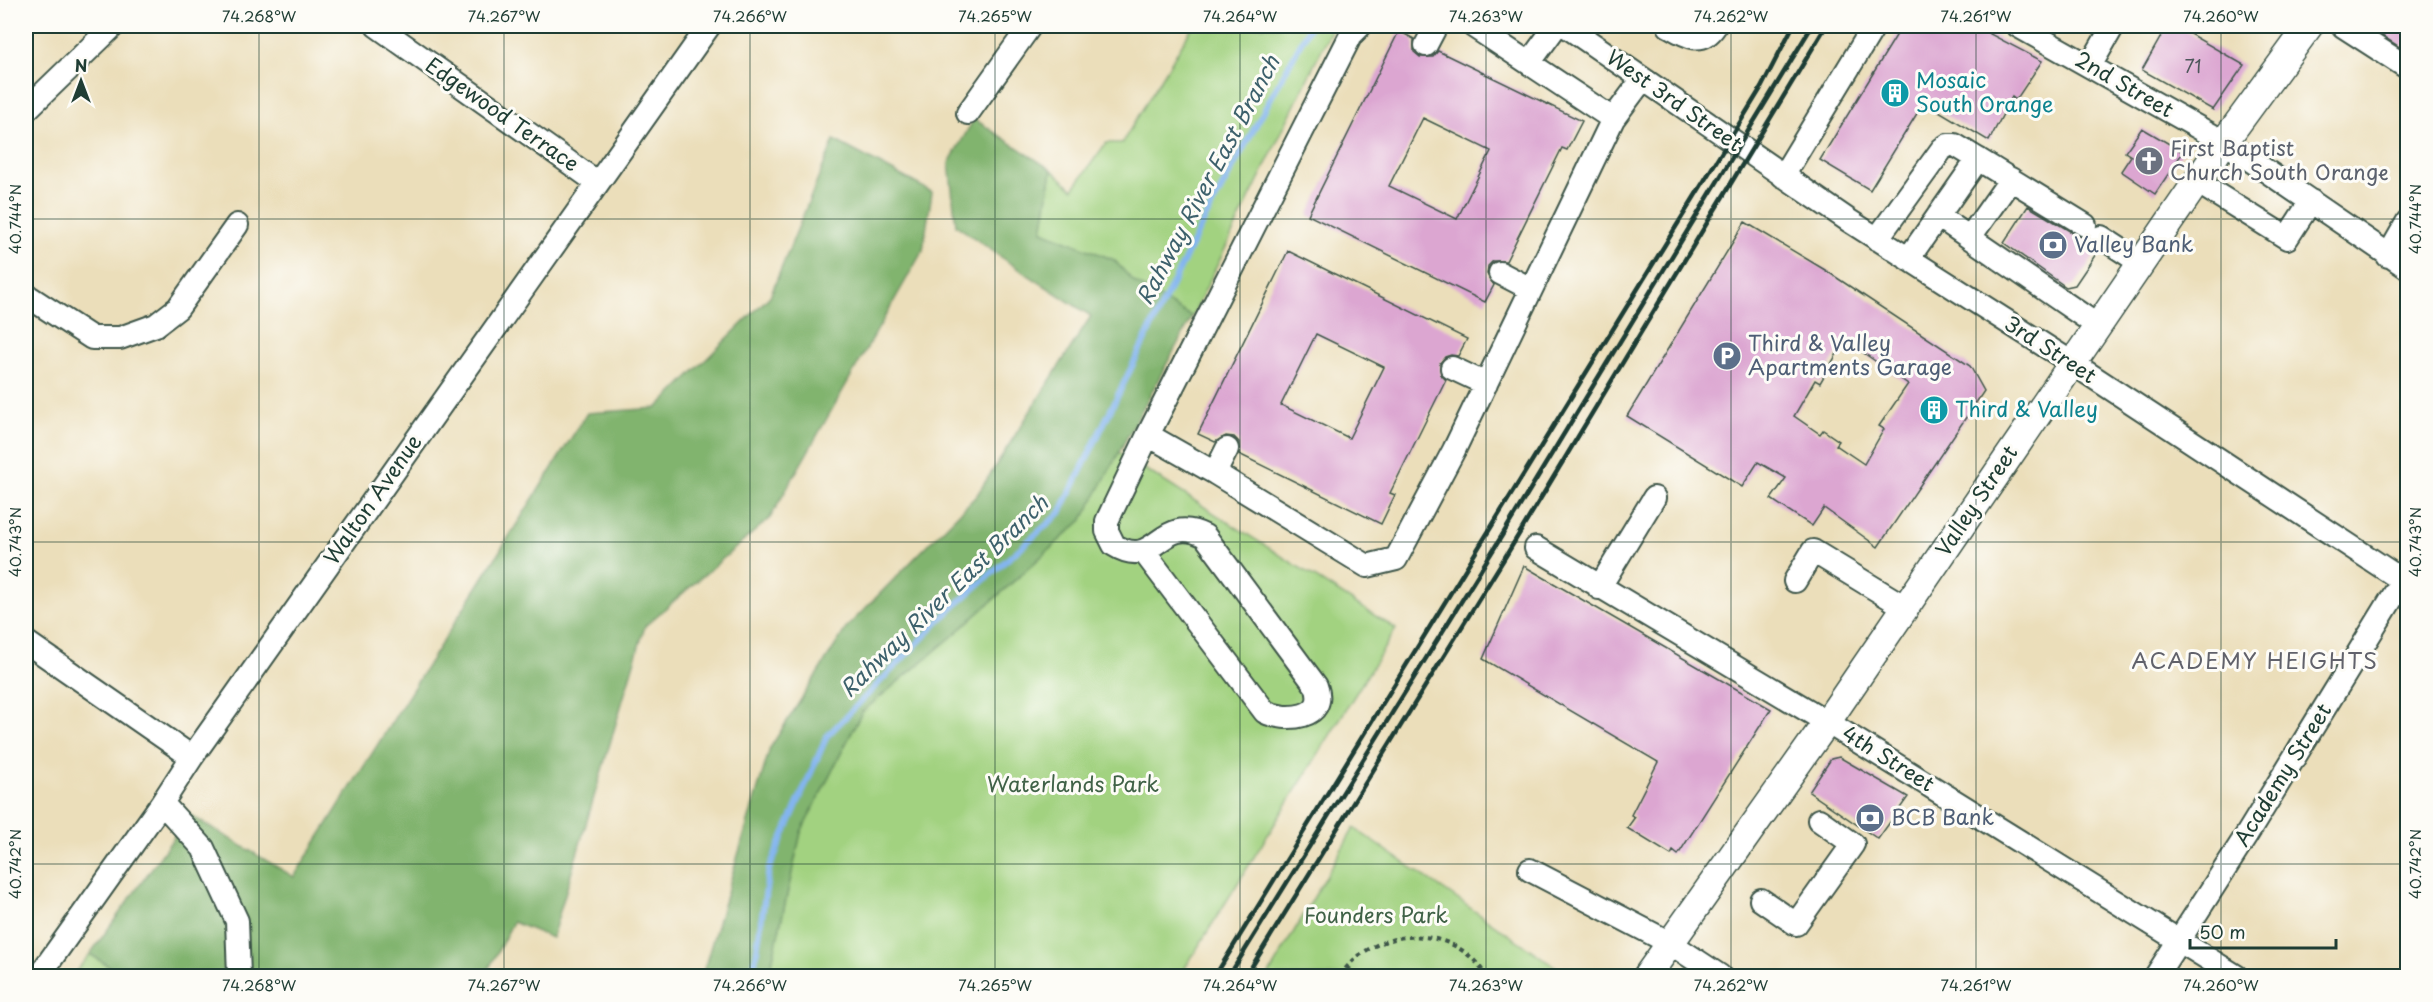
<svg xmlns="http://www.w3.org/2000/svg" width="2433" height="1002" font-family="'Playpen Sans',sans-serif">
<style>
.green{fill:#a2d280;stroke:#60885a;stroke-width:1.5}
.forest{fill:#81b46e;stroke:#507851;stroke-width:1.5}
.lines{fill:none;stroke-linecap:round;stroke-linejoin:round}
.stream{stroke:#83b5ef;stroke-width:6}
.building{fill:#dca6d1;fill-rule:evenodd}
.minor-casing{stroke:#3e5548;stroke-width:26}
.major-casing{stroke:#3e5548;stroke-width:30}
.path{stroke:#3e5548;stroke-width:4;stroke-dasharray:4.5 4.5;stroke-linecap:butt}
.minor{stroke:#fff;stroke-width:22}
.major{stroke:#fff;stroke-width:27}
.rail{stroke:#1f3d34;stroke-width:4.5}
.ticks{fill:none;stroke:#1f3d34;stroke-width:1.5;stroke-opacity:0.45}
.labels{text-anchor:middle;stroke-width:6;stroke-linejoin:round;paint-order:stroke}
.number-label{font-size:18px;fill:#4e575b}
.culture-label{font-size:21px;fill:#0d838f;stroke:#fdfcf7;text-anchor:start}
.street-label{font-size:21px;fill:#1f3d34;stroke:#fdfcf7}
.worship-label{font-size:21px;fill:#5b616d;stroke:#fdfcf7;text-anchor:start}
.service-label{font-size:21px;fill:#4e5e75;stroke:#fdfcf7;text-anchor:start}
.park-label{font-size:21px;fill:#406247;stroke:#fdfcf7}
.water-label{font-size:22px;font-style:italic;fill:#3d616c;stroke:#fdfcf7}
.neighbourhood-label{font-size:22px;letter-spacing:1.5px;fill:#61626b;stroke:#fdfcf7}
.neatline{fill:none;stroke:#1f3d34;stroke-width:2}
.ticks-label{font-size:15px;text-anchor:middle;fill:#1f3d34}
</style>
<rect width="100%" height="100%" fill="#fdfcf7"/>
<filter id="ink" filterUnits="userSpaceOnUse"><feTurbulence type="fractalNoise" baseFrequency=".0167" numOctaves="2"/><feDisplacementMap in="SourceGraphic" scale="12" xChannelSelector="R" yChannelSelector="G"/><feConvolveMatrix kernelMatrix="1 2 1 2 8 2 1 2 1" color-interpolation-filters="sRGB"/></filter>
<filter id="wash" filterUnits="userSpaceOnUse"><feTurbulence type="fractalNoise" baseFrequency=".008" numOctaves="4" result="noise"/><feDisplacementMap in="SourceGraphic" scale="24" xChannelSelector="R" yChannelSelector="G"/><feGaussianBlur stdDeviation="1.35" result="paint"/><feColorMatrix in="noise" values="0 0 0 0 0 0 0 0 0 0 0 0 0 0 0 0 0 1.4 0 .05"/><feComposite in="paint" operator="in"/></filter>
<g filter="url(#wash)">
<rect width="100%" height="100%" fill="#ebdeba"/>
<path class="green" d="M1193 26H1333L1192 317 1133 282 1114 260 1042 231 1052 170 1073 189 1106 143H1122Z
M1118 452 1396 629 1180 976H769L801 832 862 712 955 634 1083 519Z
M1354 828 1569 976H1268Z
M90 954 124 976H72Z"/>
<path class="forest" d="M974 119 1052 170 1042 231 1114 260 1134 282 1192 317 1083 519 955 634 862 712 801 832 769 976H702L770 748 847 627 977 495 1091 316 1011 264 956 225 949 163Z
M834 140 932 192 923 250 770 518 645 626 552 938 513 922 485 976H124L90 954 190 815 294 877 587 413 657 408 770 296Z"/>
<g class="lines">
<path class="stream" d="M753 976 769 869 827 736 951 609 1060 513 1199 230 1310 26"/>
</g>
<g id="blocks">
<path class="building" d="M1902 26H1975L2042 61 2016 100 2012 97 1989 141 1924 102 1870 190 1820 160Z
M2167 26H2176L2244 65 2213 110 2142 70Z
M2381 26H2408V37L2401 48 2376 32Z
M1399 31 1414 39V52L1420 57H1433L1438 51 1582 121 1567 150 1562 148 1506 261H1493L1488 266 1487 274 1494 285 1485 302 1308 215ZM1423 118 1491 151 1457 219 1389 186Z
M2142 128 2183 152 2155 194 2121 171 2131 156 2125 152Z
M2028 206 2078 236 2088 238 2089 244 2098 251 2075 285 2066 287 2004 243Z
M1745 222 1825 270 1970 366 1984 391 1878 547 1824 508 1812 526 1771 499 1786 478 1758 462 1742 487 1627 416ZM1845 340 1908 384 1879 426 1884 429 1864 464 1836 445 1839 441 1823 430 1820 434 1794 416 1815 380 1820 383Z
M1288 251 1467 339 1458 356 1451 355 1445 357 1440 363 1441 375 1446 380 1390 493 1395 495 1381 524 1239 454V442L1234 437 1226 436 1215 442 1198 434ZM1316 334 1384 367 1349 438 1281 405Z
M1524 566 1771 709 1678 855 1673 851 1671 855 1627 828 1635 817 1631 815 1658 762 1483 659Z
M1839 757 1908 797 1878 839 1809 792 1831 759Z"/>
</g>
</g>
<g filter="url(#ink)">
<use href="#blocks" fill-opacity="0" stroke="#3e5548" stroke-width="1.5"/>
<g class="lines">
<g class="minor-casing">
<path id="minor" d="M377 26 598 183
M1473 26 1613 119
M1566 26 1848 220 2072 363 2408 584
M1669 26C1686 36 1702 46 1715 26
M2018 26 2224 142 2408 268
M2343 26 2408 68
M1426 45 1436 26
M1529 63 1556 26
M2090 66 2113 26
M26 110 113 26
M968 113 1030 26
M1783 176 1874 26
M2197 182 2287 238 2311 201
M1938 216 2098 326
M1970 237 2011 179
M2101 237 2141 263
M1877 239 1942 149 1948 145H1955L2085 225
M2388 256 2408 221
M1908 259 1978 159
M1500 273 1531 289
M26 295 92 338H120L156 325 178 308 237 225
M1452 368 1486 384
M1148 435 1215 473 1367 566 1396 559 1454 450 1613 119 1642 80
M1215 473 1227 449
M1536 548 1827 722 2236 976
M1144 552 1265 712C1285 722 1329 719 1316 686L1205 536C1159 512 1157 572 1114 545L1107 531V521L1148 435 1351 35 1360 26
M1795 581 1813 551 1905 607
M1599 588 1654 498
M26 642 192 757
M162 803 203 848 237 921 239 976
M1530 870 1670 943 1720 976
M1761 900 1796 924 1853 844 1819 820
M39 976 162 803 192 757 709 26
M2156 976 2246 836 2408 572"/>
</g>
<g class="major-casing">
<path id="major" d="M1647 976 1827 722 2224 142 2309 26"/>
</g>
<path class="path" d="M1347 967 1360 976
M1340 976C1373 926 1454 921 1486 976"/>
<use href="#minor" class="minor"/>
<use href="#major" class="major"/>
<path class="rail" d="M1215 976 1717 160 1761 88 1793 26
M1229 976 1495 547 1812 26
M1246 976 1507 554 1826 26"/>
</g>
</g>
<path class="ticks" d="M259 26V976M504 26V976M750 26V976M995 26V976M1240 26V976M1486 26V976M1731 26V976M1976 26V976M2221 26V976M26 219H2408M26 542H2408M26 864H2408"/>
<defs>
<g id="building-disc" transform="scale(1.5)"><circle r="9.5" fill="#0f9aa8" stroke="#fdfcf7"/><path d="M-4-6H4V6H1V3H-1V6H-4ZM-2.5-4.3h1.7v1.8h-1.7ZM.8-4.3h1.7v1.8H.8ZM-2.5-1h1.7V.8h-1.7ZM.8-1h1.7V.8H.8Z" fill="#fff"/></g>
<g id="church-disc" transform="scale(1.5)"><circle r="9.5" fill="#6b7280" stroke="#fdfcf7"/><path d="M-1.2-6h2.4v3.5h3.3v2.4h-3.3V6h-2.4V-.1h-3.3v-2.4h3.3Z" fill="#fff"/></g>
<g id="bank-disc" transform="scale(1.5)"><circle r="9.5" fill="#5c6f8a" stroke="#fdfcf7"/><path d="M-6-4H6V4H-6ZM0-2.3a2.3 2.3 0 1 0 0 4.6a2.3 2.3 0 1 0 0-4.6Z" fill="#fff"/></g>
<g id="parking-disc" transform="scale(1.5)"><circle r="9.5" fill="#5c6f8a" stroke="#fdfcf7"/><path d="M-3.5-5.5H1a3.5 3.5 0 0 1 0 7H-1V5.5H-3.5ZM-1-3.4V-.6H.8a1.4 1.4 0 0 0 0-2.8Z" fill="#fff"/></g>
</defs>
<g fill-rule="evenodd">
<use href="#building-disc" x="1895" y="93"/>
<use href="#church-disc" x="2149" y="161"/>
<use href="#bank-disc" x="2053" y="245"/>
<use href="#parking-disc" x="1727" y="356"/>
<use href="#building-disc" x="1934" y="410"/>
<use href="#bank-disc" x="1870" y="818"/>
</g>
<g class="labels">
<g class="number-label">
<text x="2193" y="73">71</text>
</g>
<g class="culture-label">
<text x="1916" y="88">Mosaic<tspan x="1916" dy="24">South Orange</tspan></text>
<text x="1955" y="417">Third &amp; Valley</text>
</g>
<g class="street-label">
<text transform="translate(2124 85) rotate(30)" y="7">2nd Street</text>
<text transform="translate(1674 101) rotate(35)" y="7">West 3rd Street</text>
<text transform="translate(502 115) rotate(35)" y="7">Edgewood Terrace</text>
<text transform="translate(2050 350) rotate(33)" y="7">3rd Street</text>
<text transform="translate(373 500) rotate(-55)" y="7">Walton Avenue</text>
<text transform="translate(1977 501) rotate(-56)" y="7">Valley Street</text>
<text transform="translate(1888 759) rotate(32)" y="7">4th Street</text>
<text transform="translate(2283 775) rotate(-58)" y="7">Academy Street</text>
</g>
<g class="worship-label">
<text x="2170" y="156">First Baptist<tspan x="2170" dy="24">Church South Orange</tspan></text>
</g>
<g class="service-label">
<text x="2074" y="252">Valley Bank</text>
<text x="1748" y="351">Third &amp; Valley<tspan x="1748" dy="24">Apartments Garage</tspan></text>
<text x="1891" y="825">BCB Bank</text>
</g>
<g class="park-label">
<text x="1073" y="792">Waterlands Park</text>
<text x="1376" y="923">Founders Park</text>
</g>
<g class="water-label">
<text transform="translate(1208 180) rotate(-62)" y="8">Rahway River East Branch</text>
<text transform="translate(944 596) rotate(-44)" y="8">Rahway River East Branch</text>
</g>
<g class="neighbourhood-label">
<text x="2255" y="669">ACADEMY HEIGHTS</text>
</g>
</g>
<rect width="2433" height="1002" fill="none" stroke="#fdfcf7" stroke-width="66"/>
<g transform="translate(81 81)" stroke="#fdfcf7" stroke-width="4.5" paint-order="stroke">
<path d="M0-4.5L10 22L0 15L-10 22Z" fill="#1f3d34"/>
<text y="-9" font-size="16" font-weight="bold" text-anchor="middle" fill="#1f3d34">N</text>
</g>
<path d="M2190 939v9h146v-9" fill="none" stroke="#1f3d34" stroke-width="3"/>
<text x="2199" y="939" font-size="18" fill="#1f3d34" stroke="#fdfcf7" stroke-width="4.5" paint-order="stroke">50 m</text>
<rect x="33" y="33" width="2367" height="936" class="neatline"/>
<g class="ticks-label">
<text x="259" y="22">74.268°W</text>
<text x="504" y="22">74.267°W</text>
<text x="750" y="22">74.266°W</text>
<text x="995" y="22">74.265°W</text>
<text x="1240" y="22">74.264°W</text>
<text x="1486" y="22">74.263°W</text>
<text x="1731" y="22">74.262°W</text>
<text x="1976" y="22">74.261°W</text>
<text x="2221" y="22">74.260°W</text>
<text transform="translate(16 219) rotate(-90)" y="5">40.744°N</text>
<text transform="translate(2416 219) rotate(-90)" y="5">40.744°N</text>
<text transform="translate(16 542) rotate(-90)" y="5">40.743°N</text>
<text transform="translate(2416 542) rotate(-90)" y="5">40.743°N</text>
<text transform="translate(16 864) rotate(-90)" y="5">40.742°N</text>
<text transform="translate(2416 864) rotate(-90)" y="5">40.742°N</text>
<text x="259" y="991">74.268°W</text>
<text x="504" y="991">74.267°W</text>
<text x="750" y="991">74.266°W</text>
<text x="995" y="991">74.265°W</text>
<text x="1240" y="991">74.264°W</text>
<text x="1486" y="991">74.263°W</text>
<text x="1731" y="991">74.262°W</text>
<text x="1976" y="991">74.261°W</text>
<text x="2221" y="991">74.260°W</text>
</g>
</svg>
